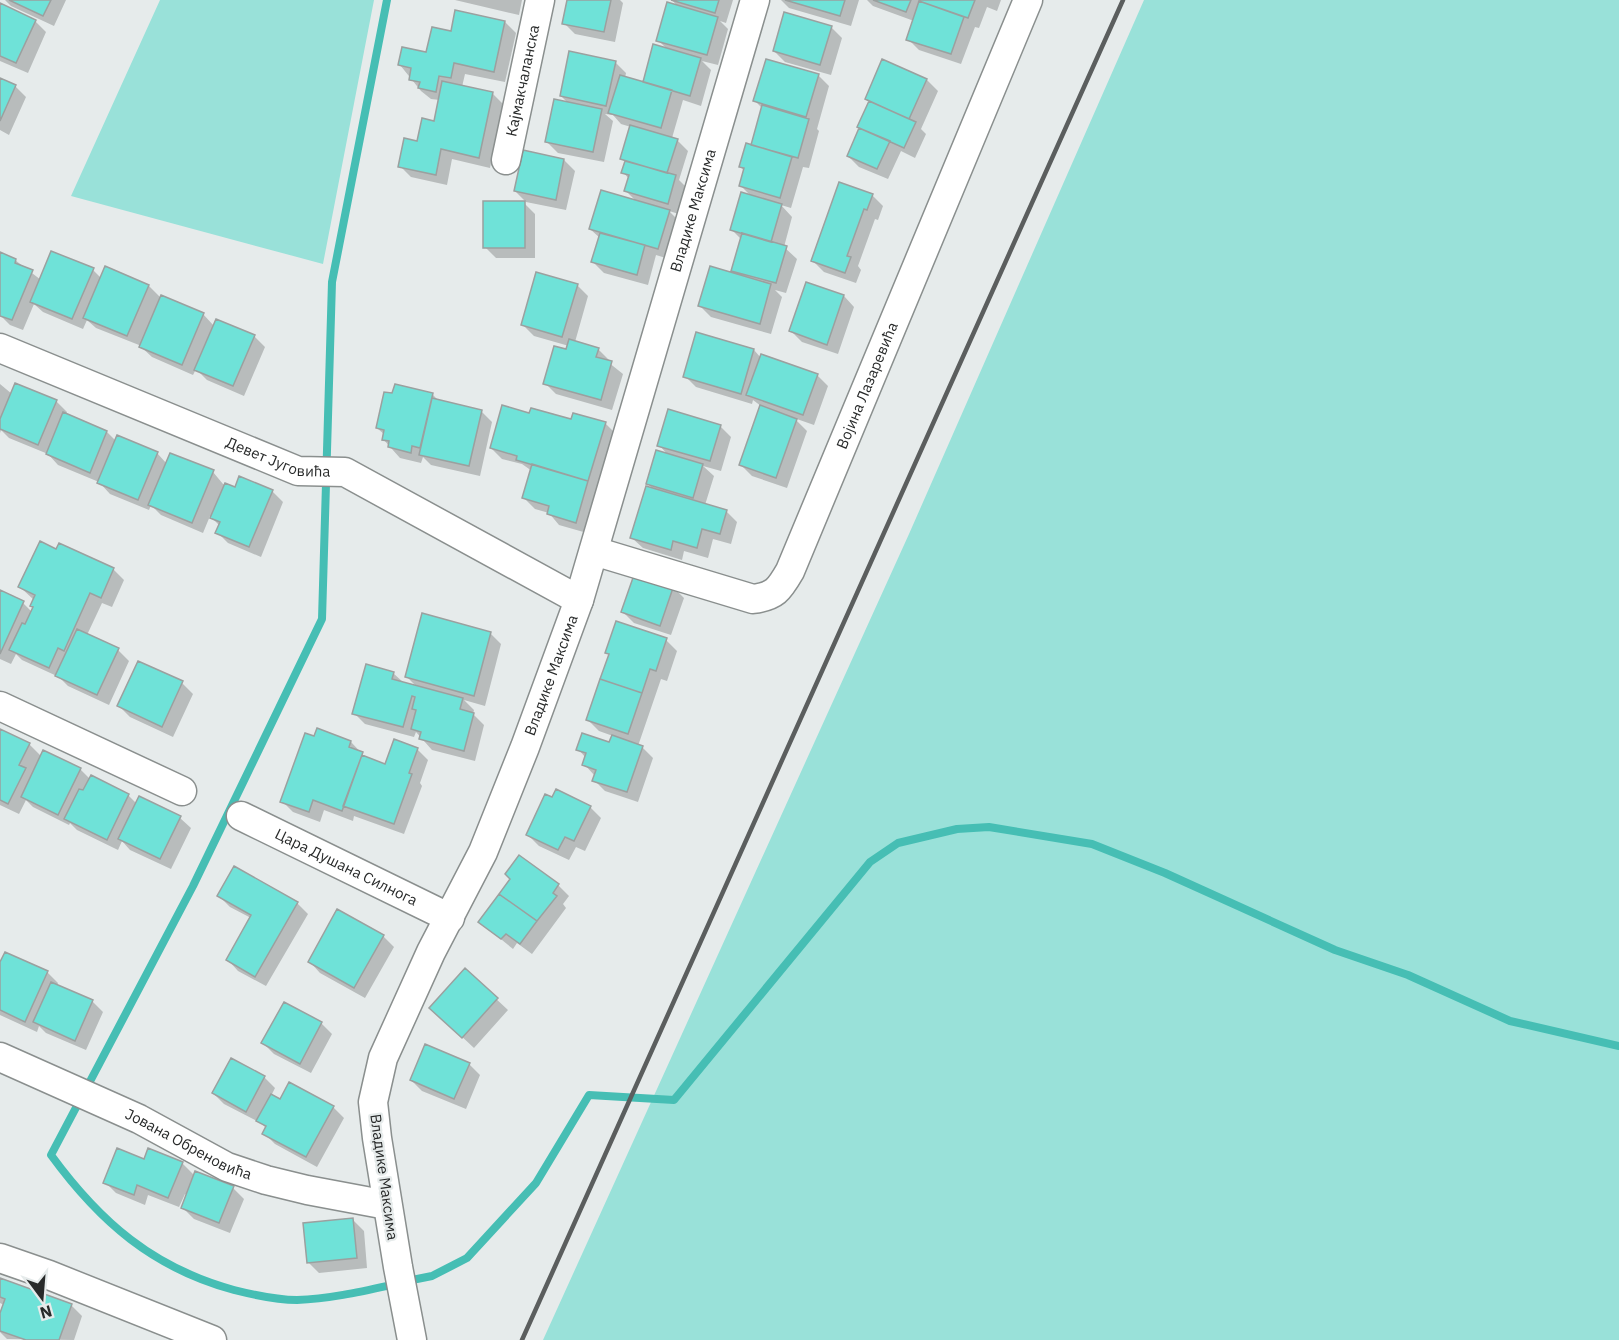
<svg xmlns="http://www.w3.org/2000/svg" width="1619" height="1340" font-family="'IBM Plex Sans',sans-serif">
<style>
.green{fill:#99e1d9}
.shadow{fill:#0003}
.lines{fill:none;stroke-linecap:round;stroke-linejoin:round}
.stream{stroke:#46beb4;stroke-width:8}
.building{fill:#6fe2d8;stroke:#9ba09f;stroke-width:1.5}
.minor-casing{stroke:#8a8f8e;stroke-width:31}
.minor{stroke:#fff;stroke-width:28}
.rail{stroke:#5b5e5e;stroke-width:4.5}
.labels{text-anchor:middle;stroke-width:4.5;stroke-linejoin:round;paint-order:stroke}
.street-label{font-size:15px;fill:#282a2a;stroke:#e6ebeb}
</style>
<rect width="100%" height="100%" fill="#e6ebeb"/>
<path class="green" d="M160 0H374L323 264 71 196Z
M1144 0H1619V1340H543L909 534Z"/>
<path class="shadow" d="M5 0H66L54 26 11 6Z
M455 0H522L519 15Z
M569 0H620L623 3 615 42 575 34 564 23Z
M672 0H733L726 23 720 21 728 29 718 65 702 61 711 70 701 106 683 100 672 138 677 140 688 151 679 180 687 188 679 214 669 211 680 222 669 259 656 255 648 285 604 273 593 262 600 238 590 229 636 201 626 191 629 179 623 172 626 162 622 159 631 127 621 124 613 115 605 114 613 121 604 162 558 153 547 142 569 104 561 96 615 62 626 73 625 78 644 84 668 50 658 40 678 7Z
M781 0H859L851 26 789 8Z
M867 0H1001L997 11 987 7 979 28 975 27 961 64 919 50 908 39 914 21 873 6Z
M0 5 35 21 46 32 28 73 0 61Z
M505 22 516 33 505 82 465 74 462 87 492 93 503 104 490 168 452 159 447 185 411 177 400 166 435 123 440 100 431 99 421 91 400 65 428 53 452 33Z
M831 27 842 38 831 75 785 62 774 51Z
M818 75 829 86 817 129 819 131 809 168 803 167 791 208 781 205 792 217 784 247 797 259 786 293 775 290 782 297 771 334 711 317 700 306 739 276 733 270 742 240 732 230 752 197 740 185 745 171 740 167 752 147 763 109 755 101Z
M0 79 15 86 26 97 9 135 0 130Z
M927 80 938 91 921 129 926 134 915 158 901 151 888 179 859 167 848 156 870 103 866 99Z
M564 160 575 171 566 210 526 202 515 191Z
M872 195 883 206 878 220 875 219 858 266 861 270 856 283 824 272 813 261Z
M524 203 535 214V258H496L485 247Z
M0 253 15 260 41 280 93 270 101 278 149 286 161 298 203 314 214 326 254 336 265 347 244 396 207 380 196 369 193 375 152 357 139 345 96 328 87 320 83 329 43 312 34 304 23 330 10 325 0 315Z
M577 285 588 296 575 342 598 349 609 360 608 362 623 374 612 410 556 394 545 383 567 351 569 346 534 336 523 325Z
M844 296 854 307 838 354 802 342 791 331Z
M754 350 761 358 817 375 828 386 814 425 794 418 807 431 787 488 752 476 741 465 761 406 753 400 752 404 696 387 685 376Z
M0 384 12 394 56 401 67 412 66 415 107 432 116 441 157 453 167 464 213 472 223 484 235 489 272 491 283 502 261 557 228 543 217 532 220 526 210 516 203 533 161 515 151 505 149 510 110 494 99 482 58 465 48 454 9 438 1 430 0 433Z
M432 394 440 402 481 411 492 422 480 476 431 465 423 457 421 463 400 458 383 439 385 435 377 428Z
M530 415 572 421 605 423 616 434 587 533 559 525 549 513 535 509 524 498 532 471 522 464 502 459 491 448Z
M720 426 731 437 721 471 703 466 714 476 705 505 726 511 737 522 731 544 713 539 708 558 684 551 682 560 643 548 632 538 654 490 648 484 669 456 659 445Z
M57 551 113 569 124 580 112 607 102 603 87 635 118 650 129 661 109 705 68 686 59 677 22 660 16 654 11 664 0 659V592L23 603 32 612 34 608 32 606 34 600 20 587Z
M673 587 684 598 671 635 634 623 623 612Z
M490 633 501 644 485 706 464 700 474 710 473 714 484 725 475 761 432 750 416 732 414 737 365 724 354 713 393 673 404 683 417 687 407 677Z
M666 640 677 651 667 681 661 679 638 746 642 747 653 758 638 802 605 791 594 780 595 776 584 764 586 758 578 749 610 744 613 736 599 731 588 720 610 656 606 652Z
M139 663 182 683 193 694 173 737 130 717 119 706Z
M0 730 29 744 42 757 80 769 90 779 128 795 137 804 180 818 191 828 171 869 130 850 122 841 118 850 77 830 70 823 69 825 33 807 26 800 19 814 0 805Z
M351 742 367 759 386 766 417 749 428 760 420 783 422 786 404 834 354 816 353 821 324 810 320 822 293 812 282 801Z
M553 799 590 807 601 818 585 851 576 847 569 860 539 846 528 835Z
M558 885 569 896 563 904 566 908 532 954 517 943 513 949 480 922Z
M219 896 297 903 308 914 266 986 238 971 228 960 251 918 230 907Z
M383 936 394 947 365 998 320 973 310 962Z
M0 960 47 972 58 983 57 986 92 1001 103 1012 86 1050 46 1033 39 1026 37 1032 0 1015Z
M465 970 508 1010 474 1048 442 1018Z
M321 1023 332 1034 311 1073 274 1054 263 1043Z
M469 1064 480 1075 466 1109 422 1091 411 1080Z
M264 1077 275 1088 271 1096 281 1101 333 1107 344 1118 317 1167 275 1144 264 1133 266 1128 258 1120 257 1121 224 1104 213 1093Z
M145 1161 182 1163 195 1176 233 1188 244 1199 230 1233 194 1219 183 1208 187 1195 185 1194 179 1207 148 1195 145 1205 116 1193 105 1182Z
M353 1220 364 1231 367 1268 319 1273 308 1262Z
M0 1279 71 1305 82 1316 74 1340 7 1339 0 1332V1317L4 1305 0 1303Z"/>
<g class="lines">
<path class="stream" d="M86 1089 193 886 322 619 332 282 387 0
M80 1100 51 1155C100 1222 153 1268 234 1290 254 1295 276 1300 297 1300 330 1299 364 1291 396 1284
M407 1281 432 1276 467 1258 536 1183 589 1095 674 1100 870 862 898 843 957 829 989 827 1092 844 1165 873 1335 950 1408 975 1510 1021 1619 1046"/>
</g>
<path class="building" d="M9 0H51L43 16Z
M567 0H611L604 32 562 24Z
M671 0H719L715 13Z
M785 0H845L840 16Z
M873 0H911L906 12Z
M920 0H975L968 18 919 1Z
M919 1 964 17 951 54 906 40Z
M667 2 718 17 707 55 656 41Z
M0 3 36 20 16 63 0 56Z
M455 10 505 21 494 72 454 63 451 78 439 76 436 92 418 88 420 82 409 80 411 68 398 65 402 47 426 52 432 27 451 31Z
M784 12 832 26 820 65 773 51Z
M653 44 701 58 690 96 643 82Z
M569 51 616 61 606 106 560 96Z
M766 59 819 74 806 117 753 101Z
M882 59 927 79 909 119 865 99Z
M620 75 672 90 661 128 608 113Z
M0 78 16 85 0 121Z
M442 81 493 92 479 158 441 149 436 175 398 167 404 138 417 141 422 118 434 121Z
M554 99 602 109 593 152 545 142Z
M869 101 916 122 904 148 857 127Z
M762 105 809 119 798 158 751 145Z
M630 125 678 139 667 173 620 159Z
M859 128 890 141 877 169 847 156Z
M746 143 792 157 780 198 739 186 744 168 739 167Z
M523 150 564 159 556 200 514 191Z
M625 161 676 175 668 204 624 191 629 175 621 173Z
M839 182 873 194 867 210 864 209 847 256 851 257 845 273 811 261Z
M601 190 670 210 658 249 589 229Z
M741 192 782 204 771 242 730 230Z
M483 201H525V248H483Z
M600 233 645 245 637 275 591 262Z
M742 233 787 246 776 283 731 271Z
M51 251 94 268 72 319 30 302Z
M0 252 16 259 15 263 33 270 12 320 0 316Z
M105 266 149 285 127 336 83 318Z
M710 266 771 284 760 324 698 306Z
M536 272 578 284 562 337 521 325Z
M806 282 844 295 827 345 789 331Z
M161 295 204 313 182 365 139 347Z
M216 319 255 335 233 386 194 370Z
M696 332 754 349 741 394 683 377Z
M569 339 599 348 596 357 612 361 601 400 543 384 554 346 566 349Z
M761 354 818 374 803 415 746 395Z
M15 383 57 400 38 445 0 429V419Z
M395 384 433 393 420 448 412 446 411 453 388 447 389 441 382 440 384 430 376 428 384 392 392 393Z
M432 398 482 410 469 466 419 455Z
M502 405 529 413 531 408 571 419 573 413 606 422 588 481 516 460 517 456 490 448Z
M760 405 797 419 776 478 739 465Z
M668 409 721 425 710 461 657 446Z
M63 412 107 431 90 473 46 454Z
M117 435 158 452 138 500 97 483Z
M656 450 703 464 693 498 646 484Z
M170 453 214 470 192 523 148 505Z
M532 464 588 481 576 523 547 514 549 506 522 498Z
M239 476 273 490 249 547 215 533 220 522 210 518 225 483 235 487Z
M646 486 727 510 720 534 702 529 697 548 673 541 671 550 630 538Z
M40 541 56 549 59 543 114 568 101 598 90 593 64 651 58 648 49 668 9 650 22 623 25 624 33 607 30 606 35 595 18 587Z
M635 572 674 585 660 626 621 612Z
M0 590 24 601 0 654Z
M422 613 491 632 474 696 405 677Z
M616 621 667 638 656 671 650 669 642 693 600 679 609 654 605 653Z
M77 629 119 648 97 695 55 676Z
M138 661 183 681 162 727 117 706Z
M366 664 394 672 392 679 463 698 460 709 474 713 464 751 419 739 421 732 411 729 416 710 412 709 415 697 412 696 403 727 352 714Z
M600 679 642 693 628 734 586 720Z
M317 728 351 741 349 747 363 752 342 811 313 800 309 812 280 802 305 733 314 736Z
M0 729 30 743 19 765 26 768 8 804 0 800Z
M582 733 609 742 612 735 643 746 627 792 592 781 596 770 582 765 586 753 576 750Z
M394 739 418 748 409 773 412 774 394 824 343 806 362 755 385 764Z
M43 750 81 768 58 815 21 797Z
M91 775 129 794 107 840 64 819 79 789 83 790Z
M556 789 591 806 574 841 565 837 558 850 526 835 545 794 552 797Z
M139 796 181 816 160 859 118 839Z
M519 855 559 884 553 893 557 896 537 921 499 894 510 879 505 874Z
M234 866 298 902 255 977 226 960 251 915 217 896Z
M499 894 537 921 520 944 506 934 501 939 478 922Z
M337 909 384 935 354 988 308 962Z
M5 952 48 971 25 1022 0 1010V962Z
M465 968 498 998 462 1038 429 1008Z
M51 982 93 1000 75 1041 33 1022Z
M284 1002 322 1022 300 1064 261 1043Z
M425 1044 470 1063 454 1099 410 1080Z
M231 1058 265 1076 246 1112 212 1093Z
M289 1082 334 1106 306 1157 262 1134 266 1126 256 1121 271 1094 280 1099Z
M117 1148 144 1159 148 1148 183 1162 168 1198 137 1185 134 1195 103 1183Z
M195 1171 234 1186 219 1223 181 1208Z
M353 1218 357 1258 307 1263 303 1223Z
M0 1278 72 1304 59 1340H26L0 1331V1313L5 1299 0 1297Z"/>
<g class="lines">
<g class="minor-casing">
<g id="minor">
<path id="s1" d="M506 160 540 0"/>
<path id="s2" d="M0 348 298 471 345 472 579 600"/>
<path id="s3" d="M594 551 753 599C775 596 779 590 790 571L1028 0"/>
<path d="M0 706 182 791"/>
<path id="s4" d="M241 816 450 918"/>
<path id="s5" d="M0 1057 139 1119 227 1167 266 1180 307 1190 387 1205"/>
<path d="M0 1258 49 1275 212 1340"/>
<path id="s6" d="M412 1340 398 1267 377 1138 373 1102 383 1058 431 952 483 852 525 747 579 600 755 0"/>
</g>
</g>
<use href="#minor" class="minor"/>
<path class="rail" d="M522 1340 1123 0"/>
</g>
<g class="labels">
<g class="street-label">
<text dy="5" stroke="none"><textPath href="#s1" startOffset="81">Кајмакчаланска</textPath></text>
<text dy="5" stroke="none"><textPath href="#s6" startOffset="1191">Владике Максима</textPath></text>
<text dy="5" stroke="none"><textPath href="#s3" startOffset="416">Војина Лазаревића</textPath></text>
<text dy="5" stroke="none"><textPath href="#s2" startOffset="300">Девет Југовића</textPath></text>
<text dy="5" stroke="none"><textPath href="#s6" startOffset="705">Владике Максима</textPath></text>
<text dy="5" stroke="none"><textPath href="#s4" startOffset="117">Цара Душана Силнога</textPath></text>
<text dy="5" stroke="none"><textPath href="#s5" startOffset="208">Јована Обреновића</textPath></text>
<text transform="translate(384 1177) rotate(82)" y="5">Владике Максима</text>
</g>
</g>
<g transform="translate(42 1298) rotate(164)" stroke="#e6ebeb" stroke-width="4.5" paint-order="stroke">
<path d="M0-4.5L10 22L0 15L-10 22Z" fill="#282a2a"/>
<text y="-9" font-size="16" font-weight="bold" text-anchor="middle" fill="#282a2a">N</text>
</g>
</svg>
